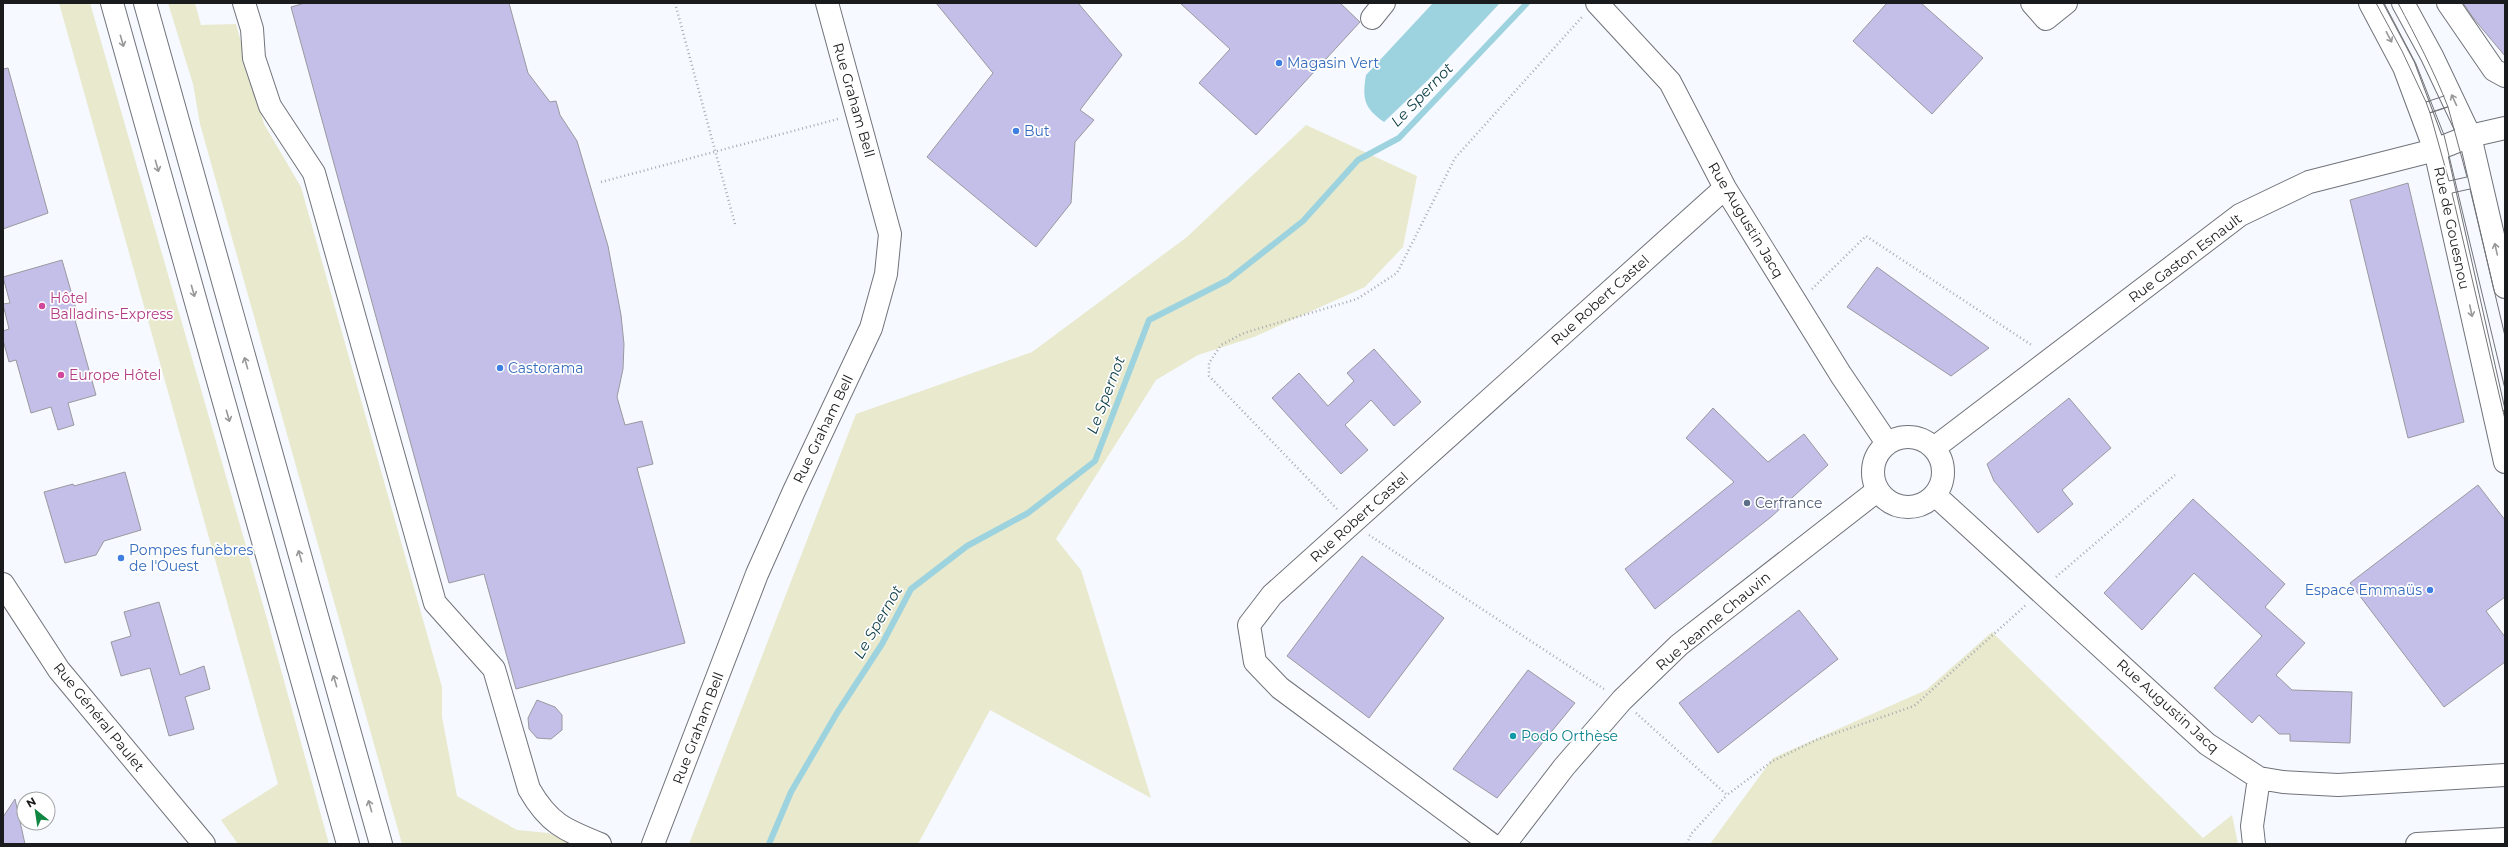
<svg xmlns="http://www.w3.org/2000/svg" width="2508" height="847" font-family="Montserrat,sans-serif">
<style>
.green{fill:#e8e9cd}
.water{fill:#9dd3df}
.lines{fill:none;stroke-linecap:round;stroke-linejoin:round}
.stream{stroke:#9dd3df;stroke-width:6}
.building{fill:#c3bfe8;stroke:#99999f}
.minor-casing{stroke:#707379;stroke-width:24}
.major-casing{stroke:#707379;stroke-width:24}
.highway-casing{stroke:#707379;stroke-width:24}
.path{stroke:#a8abaf;stroke-width:2.5;stroke-dasharray:1 3;stroke-linecap:butt}
.minor{stroke:#fff;stroke-width:22}
.major{stroke:#fff;stroke-width:22}
.highway{stroke:#fff;stroke-width:22}
.tram{stroke:#737478;stroke-width:1}
.oneway{stroke:#989899}
.shop-dot{fill:#3f7fe0;stroke:#fff;stroke-width:1.5}
.hotel-dot{fill:#d1479c;stroke:#fff;stroke-width:1.5}
.service-dot{fill:#5c6f8a;stroke:#fff;stroke-width:1.5}
.culture-dot{fill:#0f9aa8;stroke:#fff;stroke-width:1.5}
.labels{text-anchor:middle;stroke-width:3.5;stroke-linejoin:round;paint-order:stroke}
.shop-label{font-size:14px;fill:#366cbe;stroke:#fff;text-anchor:start}
.street-label{font-size:14px;fill:#1a1b1d;stroke:#fff}
.hotel-label{font-size:14px;fill:#b23c85;stroke:#fff;text-anchor:start}
.service-label{font-size:14px;fill:#4e5e75;stroke:#fff;text-anchor:start}
.culture-label{font-size:14px;fill:#0d838f;stroke:#fff;text-anchor:start}
.water-label{font-size:15px;font-style:italic;fill:#10414a;stroke:#fff}
</style>
<rect width="100%" height="100%" fill="#f6f9ff"/>
<path class="green" d="M59 3H90L267 619 329 844H238L221 820 278 784Z
M168 3H195L201 25 236 24 264 124 301 187 442 687V717L457 796 517 830 548 833 576 844H402L200 124 193 84Z
M1306 125 1417 176 1403 247 1365 287 1254 337 1198 355 1156 380 1056 539 1081 570 1151 798 990 710 918 844H689L856 414 1032 352 1187 237Z
M1992 632 2203 838 2232 815 2238 844H1710L1773 758 1926 690Z"/>
<path class="water" d="M1433 3H1500L1428 80 1384 122C1364 108 1362 99 1366 75Z"/>
<g class="lines">
<path class="stream" d="M769 844 791 792 837 713 882 644 911 589 967 546 1028 513 1095 461 1149 320 1228 280 1303 221 1358 160 1399 138 1527 3"/>
</g>
<path class="building" d="M305 3H509L528 73 550 102 556 101 560 115 577 141 608 246 621 315 624 344 623 369 617 397 625 425 642 421 653 464 637 468 685 643 516 689 484 574 449 583 291 7Z
M936 3H1078L1122 55 1080 110 1094 120 1075 142 1071 203 1036 247 927 157 993 73Z
M1180 3H1340L1360 22 1256 135 1199 83 1230 49Z
M1887 3H1921L1983 58 1932 114 1853 41Z
M2463 3H2505V56L2474 19Z
M8 68 48 213 3 229V69Z
M2408 183 2464 422 2408 438 2350 200Z
M62 260 79 319 75 320 96 395 68 403 74 425 58 430 51 407 31 413 16 360 9 362 3 340V331L9 329 3 304 10 303 3 277Z
M1877 267 1989 348 1951 376 1847 307Z
M1374 349 1421 402 1394 426 1371 400 1345 425 1368 450 1341 474 1272 398 1299 373 1328 406 1354 381 1347 373Z
M2069 398 2111 448 2062 490 2073 504 2038 533 1994 481 1987 464Z
M1713 408 1768 462 1804 434 1828 465 1771 517 1655 609 1625 569 1734 482 1686 438Z
M125 472 141 530 104 541 96 555 65 563 44 492 73 484 74 486Z
M2478 485 2505 520V597L2486 611 2505 637V662L2444 707 2350 583Z
M2193 499 2285 584 2265 607 2305 643 2276 675 2292 690 2352 692 2350 743 2290 741V734H2279L2259 715 2252 723 2214 688 2262 636 2194 573 2142 630 2104 593Z
M1362 556 1444 618 1369 718 1287 656Z
M159 602 180 675 204 666 210 689 185 697 194 729 169 736 150 668 121 676 111 642 131 636 124 612Z
M1799 610 1838 659 1718 753 1679 703Z
M1528 670 1575 703 1497 798 1453 769Z
M537 700 555 707 562 715V730L551 739 537 738 529 729 528 718Z
M15 799 25 844H3V817Z"/>
<g class="lines">
<g class="minor-casing">
<path id="minor" d="M244 3 252 29 254 58 270 106 314 173 435 603 494 669 529 789C549 824 565 830 600 844
M1597 3 1670 82 1725 188 1841 375 1887 443
M2032 3 2046 19 2066 3
M2448 3 2494 70 2505 76
M1372 18 1384 3
M1873 472a35 35 0 1 1 70 0a35 35 0 1 1-70 0Z
M1934 448 2240 215 2309 182 2435 150 2470 136 2505 128
M1935 495 2207 744 2259 778 2283 782 2338 785 2505 775
M3 584 59 670 204 844
M653 844 757 574 794 491 871 328 886 274 890 234 827 3
M1491 844 1280 688 1255 662 1249 625 1272 595 1725 188
M1505 844 1564 767 1622 700 1679 645 1878 490
M2254 844 2252 826 2259 778
M2417 844 2505 839"/>
</g>
<g class="major-casing">
<path id="major" d="M2370 3 2404 67 2435 150 2505 462
M2403 3 2432 56 2470 136 2505 287"/>
</g>
<g class="highway-casing">
<path id="highway" d="M112 3 348 844
M145 3 381 844"/>
</g>
<path class="path" d="M675 3 735 224
M601 182 838 119
M1812 289 1866 236 2033 346
M1337 509 1209 376V363L1221 345 1244 333 1357 299 1397 273 1455 158 1582 17
M1369 535 1604 689
M2056 577 2175 475
M1636 713 1727 795 1771 762 1816 740 1914 706 2026 605
M1687 844 1691 834 1727 795"/>
<use href="#minor" class="minor"/>
<use href="#major" class="major"/>
<use href="#highway" class="highway"/>
<path class="tram" d="M2376 3 2402 51 2426 102 2430 101
M2384 3 2416 64 2444 135 2505 389
M2398 3C2416 37 2434 71 2448 107L2430 113 2426 102 2444 96
M2448 107 2467 177 2449 181 2430 113Z
M2505 336 2470 189 2452 193 2503 411 2505 410 2503 411 2505 419"/>
</g>
<defs><path id="oneway-shaft" d="M-6 0H5M1.5-3L5.5 0L1.5 3" fill="none" stroke-width="1.6" stroke-linecap="round" stroke-linejoin="round"/></defs>
<g class="oneway">
<use href="#oneway-shaft" transform="translate(2389 37) rotate(62)"/>
<use href="#oneway-shaft" transform="translate(122 41) rotate(74)"/>
<use href="#oneway-shaft" transform="translate(2454 100) rotate(-115)"/>
<use href="#oneway-shaft" transform="translate(157 166) rotate(74)"/>
<use href="#oneway-shaft" transform="translate(2496 249) rotate(-103)"/>
<use href="#oneway-shaft" transform="translate(193 291) rotate(74)"/>
<use href="#oneway-shaft" transform="translate(2471 311) rotate(78)"/>
<use href="#oneway-shaft" transform="translate(246 363) rotate(-106)"/>
<use href="#oneway-shaft" transform="translate(228 416) rotate(74)"/>
<use href="#oneway-shaft" transform="translate(300 556) rotate(-106)"/>
<use href="#oneway-shaft" transform="translate(335 681) rotate(-106)"/>
<use href="#oneway-shaft" transform="translate(370 806) rotate(-106)"/>
</g>
<g class="shop-dot">
<circle cx="1279" cy="63" r="4"/>
<circle cx="1016" cy="131" r="4"/>
<circle cx="500" cy="368" r="4"/>
<circle cx="121" cy="558" r="4"/>
<circle cx="2430" cy="590" r="4"/>
</g>
<g class="hotel-dot">
<circle cx="42" cy="306" r="4"/>
<circle cx="61" cy="375" r="4"/>
</g>
<circle class="service-dot" cx="1747" cy="503" r="4"/>
<circle class="culture-dot" cx="1513" cy="736" r="4"/>
<g class="labels">
<g class="shop-label">
<text x="1287" y="68">Magasin Vert</text>
<text x="1024" y="136">But</text>
<text x="508" y="373">Castorama</text>
<text x="129" y="555">Pompes funèbres<tspan x="129" dy="16">de l'Ouest</tspan></text>
<text x="2422" y="595" text-anchor="end">Espace Emmaüs</text>
</g>
<g class="street-label">
<text transform="translate(854 100) rotate(74)" y="5">Rue Graham Bell</text>
<text transform="translate(1746 220) rotate(59)" y="5">Rue Augustin Jacq</text>
<text transform="translate(2452 228) rotate(78)" y="5">Rue de Gouesnou</text>
<text transform="translate(2185 258) rotate(-37)" y="5">Rue Gaston Esnault</text>
<text transform="translate(1600 300) rotate(-42)" y="5">Rue Robert Castel</text>
<text transform="translate(823 429) rotate(-64)" y="5">Rue Graham Bell</text>
<text transform="translate(1359 517) rotate(-42)" y="5">Rue Robert Castel</text>
<text transform="translate(1713 621) rotate(-40)" y="5">Rue Jeanne Chauvin</text>
<text transform="translate(2168 706) rotate(42)" y="5">Rue Augustin Jacq</text>
<text transform="translate(99 717) rotate(51)" y="5">Rue Général Paulet</text>
<text transform="translate(698 728) rotate(-69)" y="5">Rue Graham Bell</text>
</g>
<g class="hotel-label">
<text x="50" y="303">Hôtel<tspan x="50" dy="16">Balladins-Express</tspan></text>
<text x="69" y="380">Europe Hôtel</text>
</g>
<g class="service-label">
<text x="1755" y="508">Cerfrance</text>
</g>
<g class="culture-label">
<text x="1521" y="741">Podo Orthèse</text>
</g>
<g class="water-label">
<text transform="translate(1422 95) rotate(-46)" y="5">Le Spernot</text>
<text transform="translate(1106 395) rotate(-69)" y="5">Le Spernot</text>
<text transform="translate(878 622) rotate(-60)" y="5">Le Spernot</text>
</g>
</g>
<rect width="2508" height="847" fill="none" stroke="#1a1b1d" stroke-width="8"/>
<g transform="translate(36 811) rotate(330)"><circle r="19" fill="#ffffff" stroke="#a3a4a5"/>
<path d="M0-3L7 15L0 10L-7 15Z" fill="#108740"/>
<text y="-6" font-size="11" font-weight="bold" text-anchor="middle" fill="#1a1b1d">N</text>
</g>
</svg>
